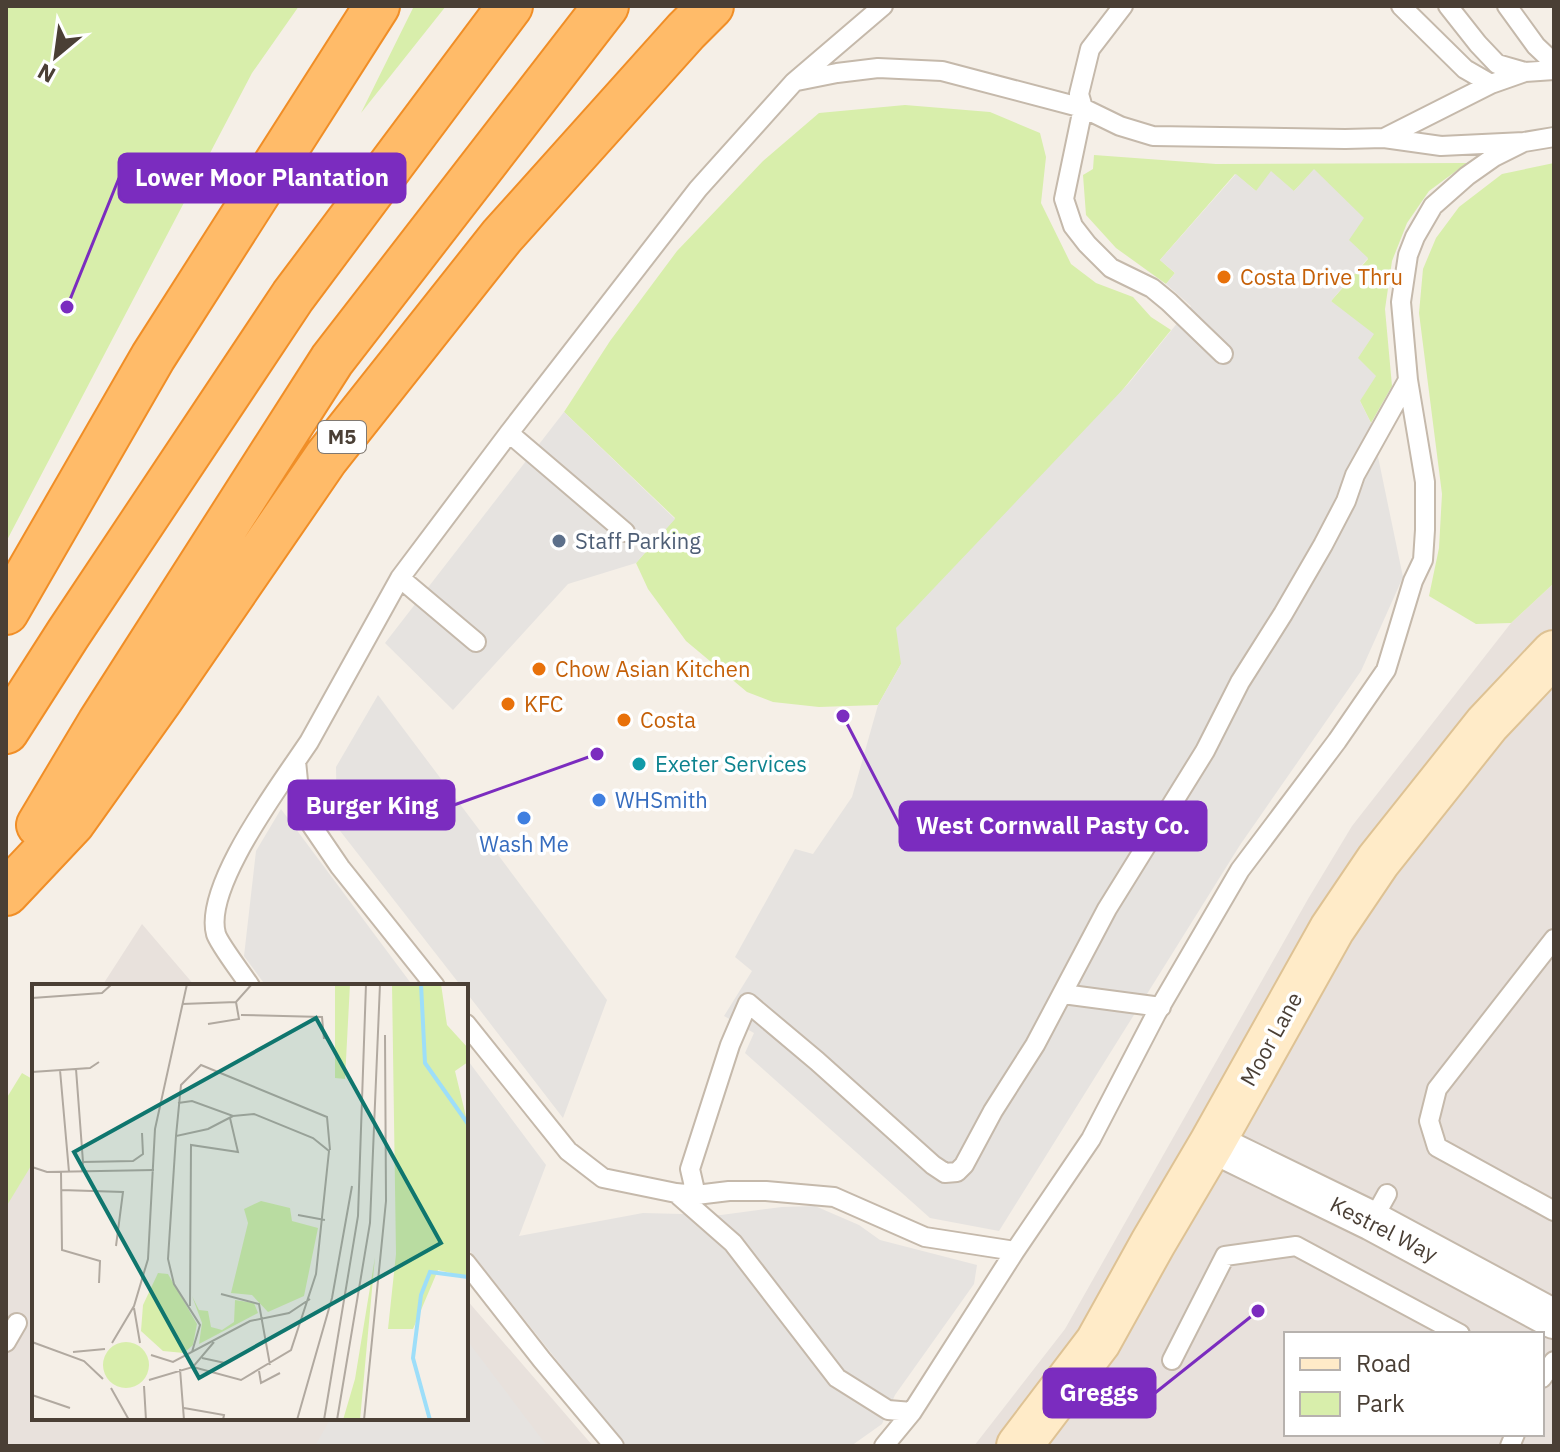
<svg xmlns="http://www.w3.org/2000/svg" width="1560" height="1452" font-family="'IBM Plex Sans',sans-serif">
<style>
.industrial{fill:#e8e1dc;fill-rule:evenodd}
.green{fill:#d8eeab}
.parking{fill:#e6e3e0}
.lines{fill:none;stroke-linecap:round;stroke-linejoin:round}
.service-casing{stroke:#c5b9ab;stroke-width:22}
.minor-casing{stroke:#c5b9ab;stroke-width:42}
.secondary-casing{stroke:#dec294;stroke-width:48}
.motorway-casing{stroke:#f08e27;stroke-width:48}
.service{stroke:#fff;stroke-width:18}
.minor{stroke:#fff;stroke-width:38}
.secondary{stroke:#ffebc8;stroke-width:44}
.motorway{stroke:#ffbb69;stroke-width:44}
.food-dot{fill:#e8710a;stroke:#fff;stroke-width:3}
.service-dot{fill:#5c6f8a;stroke:#fff;stroke-width:3}
.culture-dot{fill:#0f9aa8;stroke:#fff;stroke-width:3}
.shop-dot{fill:#3f7fe0;stroke:#fff;stroke-width:3}
.labels{text-anchor:middle;stroke-width:7;stroke-linejoin:round;paint-order:stroke}
.shield{fill:#fff;stroke:#807972;stroke-width:2}
.shield-label{font-size:20px;font-weight:bold;fill:#4a3f35}
.food-label{font-size:22px;fill:#c56008;stroke:#fff;text-anchor:start}
.service-label{font-size:22px;fill:#4e5e75;stroke:#fff;text-anchor:start}
.culture-label{font-size:22px;fill:#0d838f;stroke:#fff;text-anchor:start}
.shop-label{font-size:22px;fill:#366cbe;stroke:#fff;text-anchor:start}
.street-label{font-size:22px;fill:#4a3f35;stroke:#fff}
.inset-river{fill:none;stroke:#9ddef9;stroke-width:4}
.inset-road{fill:none;stroke:#b1a9a0;stroke-width:2}
.view{fill:#0f766e;fill-opacity:0.15;stroke:#0f766e;stroke-width:4}
.inset-edge{fill:none;stroke:#4a3f35;stroke-width:4}
.leader{fill:none;stroke:#7b2cbf;stroke-width:3}
.callout-dot{fill:#7b2cbf;stroke:#fff;stroke-width:3}
.callout{fill:#7b2cbf;stroke:#7b2cbf;stroke-width:3}
.callout-label{font-size:24px;text-anchor:middle;font-weight:bold;fill:#fff}
</style>
<rect width="100%" height="100%" fill="#f5efe7"/>
<path class="industrial" d="M1554 583V1446H974L1065 1329 1308 899 1352 826 1511 623ZM1286 1334H1542V1434H1286Z
M142 924 195 986H102Z
M34 1090V1418H466V1299L593 1446H6V1133Z"/>
<path class="green" d="M6 6H299L252 73 6 542Z
M414 6H446L361 113Z
M905 105 990 112 1040 133 1046 157 1041 203 1071 264 1096 283 1133 297 1151 317 1171 330 901 664 878 705 819 707 773 702 747 692 686 641 648 589 636 563 675 518 564 412 610 341 677 251 763 161 819 113Z
M1094 155 1216 164 1467 163 1429 191 1407 223 1392 261 1385 309 1392 386 1371 423 1360 401 1358 358 1331 301 1368 259 1348 240 1314 170 1294 191H1256L1235 174 1160 260 1175 273 1166 284 1116 248 1086 215 1083 175 1093 169Z
M1554 163V583L1511 623 1476 624 1429 596 1439 548 1442 494 1419 313 1423 269 1436 238 1459 207 1502 174Z
M22 1073 34 1080V1161L6 1207V1099Z"/>
<path class="parking" d="M1314 169 1364 218 1349 240 1368 258 1331 301 1374 334 1358 358 1376 376 1360 401 1371 423 1403 577 1361 671 1240 845 999 1231 930 1218 745 1053 754 1033 724 1016 752 971 735 957 795 849 813 854 852 797 878 705 901 664 896 628 1129 383 1191 306 1166 284 1175 273 1160 260 1236 174 1256 191 1271 171 1294 191Z
M564 412 675 519 636 563 568 584 453 710 385 643Z
M378 695 607 1000 563 1118 466 992V986H461L337 827 336 767Z
M281 809 413 986H266L244 956 256 851Z
M466 1058 546 1165 519 1236 643 1213 721 1215 782 1207 815 1206 859 1225 880 1240 977 1265 974 1284 895 1395 882 1424 851 1446H625L466 1246Z
M466 1339 547 1446H315L331 1418H466Z"/>
<g class="lines">
<g class="service-casing">
<path id="service" d="M1123 6 1090 49 1079 94 1083 108 1064 199 1073 226 1087 244 1111 268 1152 288 1169 302 1223 354
M1401 6 1465 69 1491 84
M1448 6 1478 44 1497 64 1525 72
M1507 6 1536 46 1554 63
M797 81 837 73 878 68 942 71 1083 108 1120 126 1153 136 1345 139 1384 138 1441 146 1524 142 1554 137
M1384 138 1491 84 1525 72 1554 70
M509 433 625 532
M400 578 476 642
M1554 939 1437 1089 1429 1121 1437 1147 1554 1211
M250 986C243 975 219 944 216 934 204 890 271 798 296 761
M435 986 340 867 310 823 299 791 296 761 309 742 400 578 509 433 698 189 794 82 883 6
M1063 994 1161 1007
M466 1024 568 1151 603 1178 676 1193 733 1243 837 1378 888 1410 912 1412
M676 1193 696 1195 729 1191H766L834 1197 925 1237 1015 1251 1091 1139 1156 1014 1240 870 1337 741 1386 670 1413 581 1423 560 1425 530V482L1408 380 1401 302 1408 255 1415 237 1433 206 1467 176 1494 157 1524 142
M696 1195 690 1169 730 1045 748 1003 817 1061 933 1165 945 1173 957 1172 964 1165 993 1111 1035 1045 1107 909 1205 751 1240 682 1283 614 1323 545 1346 501 1355 475 1408 380
M1372 1221 1387 1194
M466 1263 542 1360 614 1446
M6 1342 17 1323
M1172 1360 1225 1256 1296 1246 1460 1334
M1542 1378 1554 1361
M884 1446 912 1412 1015 1251
M1510 1446 1515 1434"/>
</g>
<g class="minor-casing">
<path id="minor" d="M1212 1143 1372 1221 1554 1319"/>
</g>
<g class="secondary-casing">
<path id="secondary" d="M1019 1446 1098 1342 1153 1243 1212 1143 1332 929 1378 861 1487 724 1554 653"/>
</g>
<g class="motorway-casing">
<path id="motorway" d="M6 612 153 357 377 6
M6 731 68 634 293 296 510 6
M39 825 100 723 332 360 606 6
M6 893 72 823 161 698 326 458 502 236 686 31 711 6"/>
</g>
<use href="#service" class="service"/>
<use href="#minor" class="minor"/>
<use href="#secondary" class="secondary"/>
<use href="#motorway" class="motorway"/>
</g>
<g class="food-dot">
<circle cx="1224" cy="277" r="8"/>
<circle cx="539" cy="669" r="8"/>
<circle cx="508" cy="704" r="8"/>
<circle cx="624" cy="720" r="8"/>
</g>
<circle class="service-dot" cx="559" cy="541" r="8"/>
<circle class="culture-dot" cx="639" cy="764" r="8"/>
<g class="shop-dot">
<circle cx="599" cy="800" r="8"/>
<circle cx="524" cy="818" r="8"/>
</g>
<g class="labels">
<rect class="shield" x="318" y="421" width="48" height="32" rx="6"/>
<g class="shield-label">
<text x="342" y="444">M5</text>
</g>
<g class="food-label">
<text x="1240" y="285">Costa Drive Thru</text>
<text x="555" y="677">Chow Asian Kitchen</text>
<text x="524" y="712">KFC</text>
<text x="640" y="728">Costa</text>
</g>
<g class="service-label">
<text x="575" y="549">Staff Parking</text>
</g>
<g class="culture-label">
<text x="655" y="772">Exeter Services</text>
</g>
<g class="shop-label">
<text x="615" y="808">WHSmith</text>
<text x="524" y="852" text-anchor="middle">Wash Me</text>
</g>
<g class="street-label">
<text transform="translate(1271 1039) rotate(-61)" y="8">Moor Lane</text>
<text transform="translate(1384 1229) rotate(27)" y="8">Kestrel Way</text>
</g>
</g>
<g transform="translate(32 984)">
<rect width="436" height="436" fill="#f5efe7"/>
<path d="M303 0H318L313 95 303 94ZM360 0H409L415 41 436 64V78L423 87 436 141V293L406 286 381 345H356L364 270ZM229 217 258 224 260 237 286 244 272 312 236 328 220 311 199 309 216 239 212 225ZM343 273 328 436H311L323 395ZM126 289 136 290 165 340 161 361 152 369 131 367 109 347 111 321ZM160 312 167 326 176 327 179 343 190 346 202 338 203 316 222 319 226 329 167 360 170 339ZM71 381a23 23 0 1 1 46 0a23 23 0 1 1-46 0Z" fill="#d8eeab"/>
<path class="inset-river" d="M389 0 393 79 436 140M398 436 381 374 389 311 398 288 436 293"/>
<path class="inset-road" d="M0 14 70 9 80 0M150 20 204 18 220 0M209 31 290 33 292 55M176 40 207 35 204 18M44 85 51 178M28 86 37 188M0 88 58 84 67 78M146 119 160 117 201 132 222 130 281 154 297 167 284 290 259 366 209 396 161 383M144 152 149 101 169 81 295 133 298 166M0 183 15 188 122 186M29 188 30 266 68 277 67 299M50 188 51 178 101 177 111 170 110 149M29 206 91 208 84 262M266 231 293 236M189 310 227 320 238 381M158 322 159 161 206 168 198 134M102 324 108 359M0 358 52 377 71 395M80 359 102 322 116 275 123 145 155 0M41 368 73 365M160 368 168 341 142 300 136 275 144 152 176 145 201 132M119 371 141 378 218 337 257 329 278 315M170 374 193 379 234 357M148 385 152 436M227 387 229 399 248 389M117 396 161 383 182 358M112 402 114 436M79 404 97 436M0 411 38 424M152 424 192 431 191 436M265 436 300 314 320 202M292 436 326 232 334 0M305 436 338 239 348 0M332 436 354 217 353 51"/>
<path class="view" d="M284 34 409 259 167 394 42 168Z"/>
<rect width="436" height="436" class="inset-edge"/>
</g>
<path class="leader" d="M67 307L119 178M597 754L454 805M843 716L900 826M1258 1311L1155 1393"/>
<g class="callout-dot">
<circle cx="67" cy="307" r="8"/>
<circle cx="597" cy="754" r="8"/>
<circle cx="843" cy="716" r="8"/>
<circle cx="1258" cy="1311" r="8"/>
</g>
<g class="callout">
<rect x="119" y="154" width="286" height="48" rx="8"/>
<rect x="289" y="781" width="165" height="48" rx="8"/>
<rect x="900" y="802" width="306" height="48" rx="8"/>
<rect x="1044" y="1369" width="111" height="48" rx="8"/>
</g>
<g class="callout-label">
<text x="262" y="186">Lower Moor Plantation</text>
<text x="372" y="814">Burger King</text>
<text x="1053" y="834">West Cornwall Pasty Co.</text>
<text x="1099" y="1401">Greggs</text>
</g>
<rect width="1560" height="1452" fill="none" stroke="#4a3f35" stroke-width="16"/>
<rect x="1284" y="1332" width="260" height="104" fill="#ffffff" stroke="#b7b2ae" stroke-width="2"/>
<rect x="1300" y="1358" width="40" height="12" fill="#ffebc8" stroke="#b7b2ae" stroke-width="2"/>
<text x="1356" y="1372" font-size="24" fill="#4a3f35">Road</text>
<rect x="1300" y="1392" width="40" height="24" fill="#d8eeab" stroke="#b7b2ae" stroke-width="2"/>
<text x="1356" y="1412" font-size="24" fill="#4a3f35">Park</text>
<g transform="translate(56 56) rotate(209)" stroke="#ffffff" stroke-width="6" paint-order="stroke">
<path d="M0-6L14 30L0 20L-14 30Z" fill="#4a3f35"/>
<text y="-12" font-size="22" font-weight="bold" text-anchor="middle" fill="#4a3f35">N</text>
</g>
</svg>
